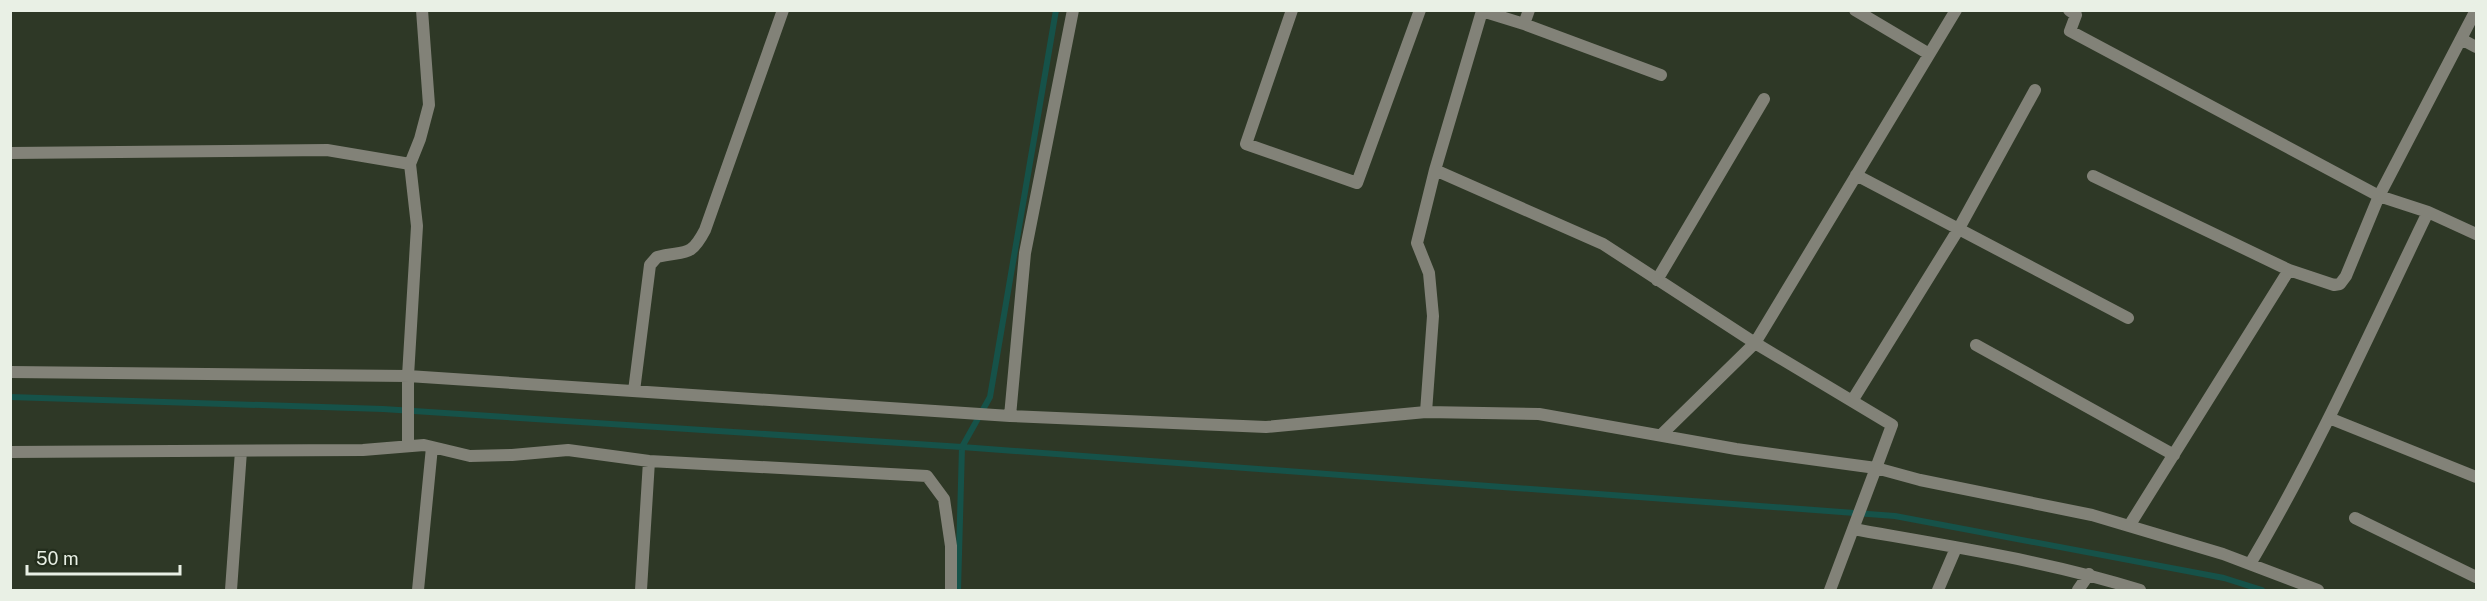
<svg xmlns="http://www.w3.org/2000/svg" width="2487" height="601" font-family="'Public Sans',sans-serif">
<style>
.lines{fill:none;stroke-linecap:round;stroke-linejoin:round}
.stream{stroke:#165249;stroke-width:6}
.street{stroke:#828278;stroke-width:12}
</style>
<rect width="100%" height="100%" fill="#2e3826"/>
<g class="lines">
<path class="stream" d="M10 397 383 409 962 447 1895 516 2224 578 2262 590
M958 590 962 447 990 397 1056 10"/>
<path class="street" d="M1292 10 1246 144 1357 183 1420 10
M1855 10 1929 54
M2069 10 2076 15 2070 31 2379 196 2428 212
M1524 24 1661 75
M2461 39 2476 47
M10 153 327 150 410 164
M1856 175 2128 318
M2093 176 2289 270 2334 285 2340 284 2346 276 2379 196 2476 10
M1657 280 1764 99
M1976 345 2174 455
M10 372 408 376 1010 416 1266 427 1426 412 1539 414 1736 449 1876 468 1892 425 1755 343 1603 244 1435 170
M634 391 650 265 657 257C685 250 690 259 705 230L783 10
M1852 401 1958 230 2035 90
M1426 412 1433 316 1429 273 1417 243 1435 170 1482 11 1524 24 1529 10
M1010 416 1025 253 1073 10
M2329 418 2476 477
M1661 435 1755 343 1956 10
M408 446V376L417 226 410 164 420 139 429 105 422 10
M10 452 363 450 424 445 470 456 512 455 568 450 649 461 927 476 944 499 951 546V590
M2355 518 2476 577
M2129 526 2289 270
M2250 564C2317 451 2371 330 2428 212L2476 234
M231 590 241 451
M418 590 432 447
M641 590 649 461
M1830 590 1853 529
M1938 590 1956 548
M2078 590 2089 574
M2140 590C2047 561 1949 546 1853 529L1876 468 1920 480 2092 515 2223 554 2318 590"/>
</g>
<rect width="2487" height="601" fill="none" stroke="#e9f0e5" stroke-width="24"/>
<path d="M27 565v9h153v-9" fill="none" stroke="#e9f0e5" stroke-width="3"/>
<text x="36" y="565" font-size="18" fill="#e9f0e5" stroke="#242e1d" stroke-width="4.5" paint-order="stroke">50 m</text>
</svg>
